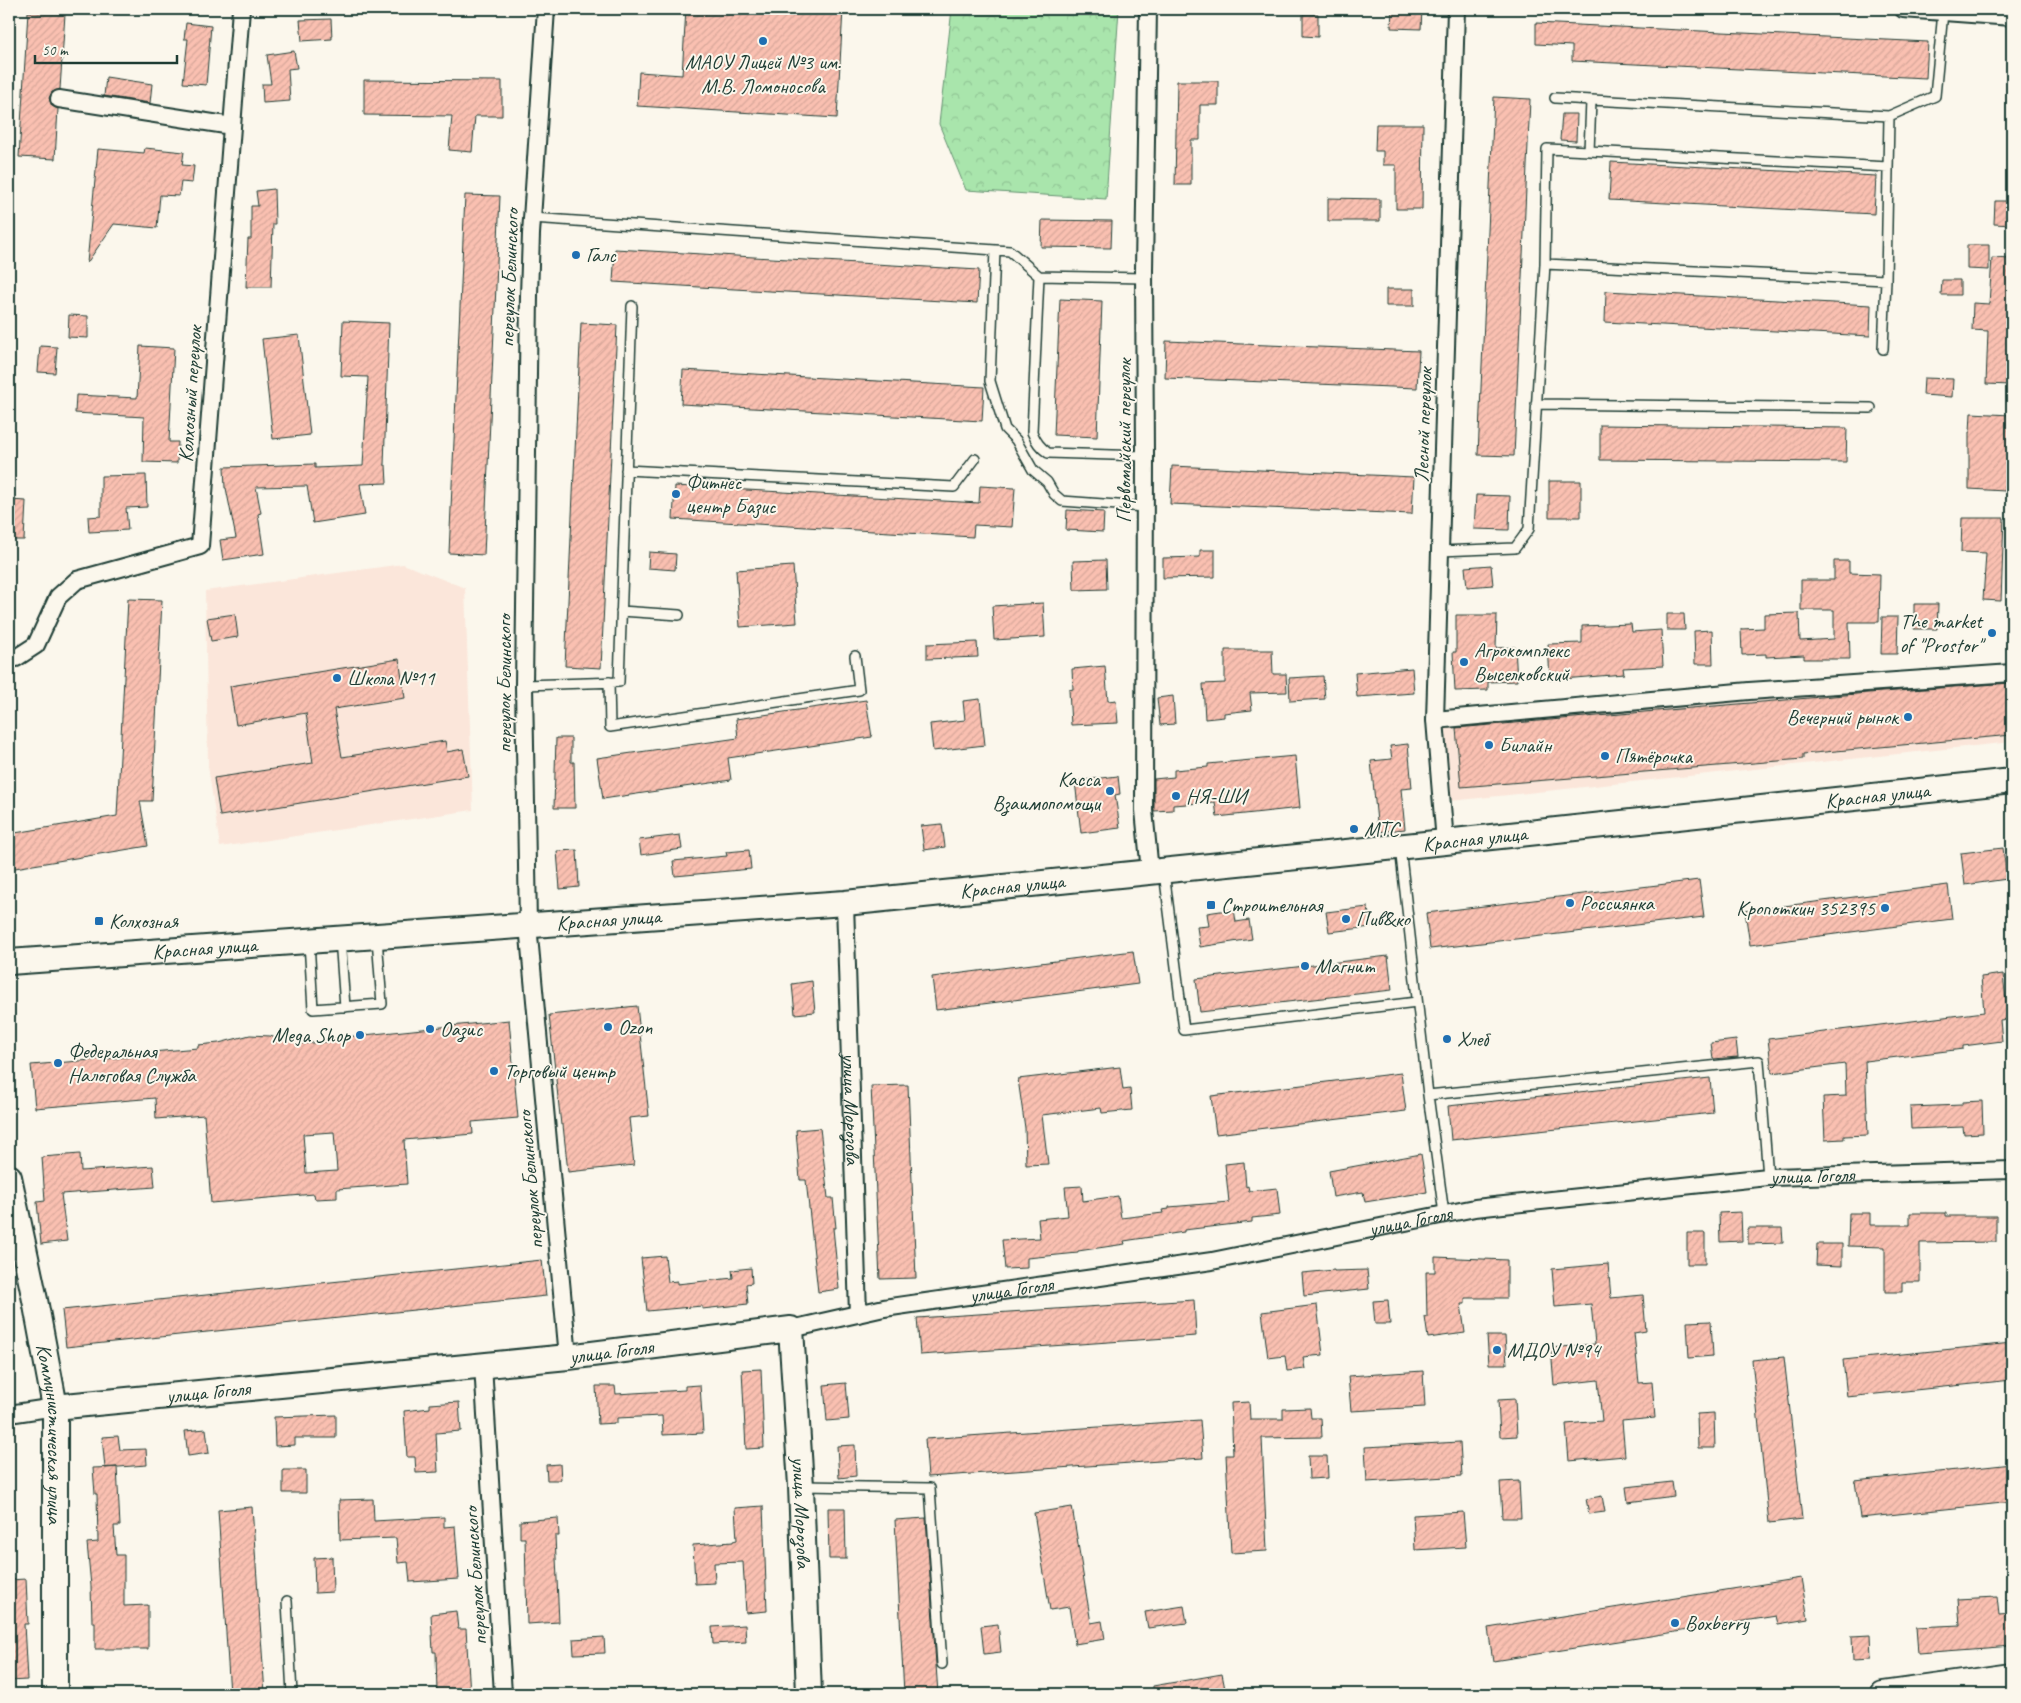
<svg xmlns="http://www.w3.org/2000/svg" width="2021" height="1703" font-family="Caveat,sans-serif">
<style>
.built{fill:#fbe6da}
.forest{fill:url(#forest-crowns);stroke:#649170}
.building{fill:url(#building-hatch);stroke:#1f3d34;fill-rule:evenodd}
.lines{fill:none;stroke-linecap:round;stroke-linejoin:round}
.lane-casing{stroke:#1f3d34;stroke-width:12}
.street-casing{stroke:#1f3d34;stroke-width:20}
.secondary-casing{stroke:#1f3d34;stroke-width:28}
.lane{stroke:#fbf7ec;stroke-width:9}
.street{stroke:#fbf7ec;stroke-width:16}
.secondary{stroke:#fbf7ec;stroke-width:24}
.poi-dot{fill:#1f6fb2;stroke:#fbf7ec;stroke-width:2}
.labels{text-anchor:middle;stroke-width:4;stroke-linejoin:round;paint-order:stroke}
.poi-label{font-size:21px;fill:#1f3d34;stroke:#fbf7ec;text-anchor:start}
.street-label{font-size:21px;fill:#1f3d34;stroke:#fbf7ec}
</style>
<defs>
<pattern id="forest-crowns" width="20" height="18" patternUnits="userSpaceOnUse" patternTransform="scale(1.25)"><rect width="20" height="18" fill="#a9e5ac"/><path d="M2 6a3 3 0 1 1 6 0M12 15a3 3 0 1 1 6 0" fill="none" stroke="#91c595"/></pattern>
<pattern id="building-hatch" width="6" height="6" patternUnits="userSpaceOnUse" patternTransform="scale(1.25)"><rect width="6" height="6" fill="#fac0b1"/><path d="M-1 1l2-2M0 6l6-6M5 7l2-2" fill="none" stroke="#d6a699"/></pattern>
</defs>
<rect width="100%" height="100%" fill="#fbf7ec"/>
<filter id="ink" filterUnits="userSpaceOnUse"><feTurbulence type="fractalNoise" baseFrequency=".02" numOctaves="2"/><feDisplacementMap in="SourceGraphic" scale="10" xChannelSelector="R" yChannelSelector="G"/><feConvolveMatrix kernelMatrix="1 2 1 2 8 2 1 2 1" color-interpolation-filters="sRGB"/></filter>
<g filter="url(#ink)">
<path class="built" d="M403 564 465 588 473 810 220 847 208 766 205 591Z
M2012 673V742L1441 802 1435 720Z"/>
<path class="forest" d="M952 9H1119L1106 199 966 190 939 124Z"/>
<path class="building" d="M686 9H843L837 118 637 106 639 72 682 75Z
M1392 9H1422L1421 29 1391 28Z
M28 12 65 14 60 89 52 92 49 98 52 106 58 109 55 159 19 157Z
M1303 14H1318V37L1303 36Z
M331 19 332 39 302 41 300 20Z
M186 23 211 26 206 85 183 83 188 39H184Z
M1536 23 1928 42 1926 78 1572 61V46L1536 44Z
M294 51 297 68 288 69 290 101 263 103 262 84H271L267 55Z
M106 77 152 84 150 103 104 96Z
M364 80 502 81V116H475L472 152 449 150 452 116 364 115Z
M1177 81H1218V105H1200V140H1191V185H1175Z
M1494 97 1530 99 1514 456 1478 455Z
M1562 114H1577L1576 141 1560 140Z
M1376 124H1423L1422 209H1396V165H1383V151H1375Z
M145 148 184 152 182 165 194 166 192 183 181 182 179 196 160 195 157 228 114 224 87 263 98 149 144 153Z
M1611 162 1876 176 1874 214 1609 200Z
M274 189 275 224H273L271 287H246L248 239H251V206H258L256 191Z
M465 195 500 196 484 555 449 553Z
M1328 198 1380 199V221H1328Z
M1995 201H2012V225L1994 224Z
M1042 220 1112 221 1111 248 1041 247Z
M1967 245H1989V270L1967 269Z
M615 249 979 270 977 303 613 282Z
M1992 258 2012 259 2011 385 1986 384 1988 331 1972 330 1973 303 1989 304Z
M1942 280H1960V295H1941Z
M1386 289H1414V306H1386Z
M1606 291 1871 305 1870 336 1605 322Z
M1060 299 1102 301 1097 437 1054 435Z
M69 315 88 316V338L68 337Z
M343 321 389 323 384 465H386L387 483 360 484 365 515 313 523 307 486 256 487 261 513 258 514 264 554 223 560 220 540 236 538 226 488H225L224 467 315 464V468L363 466 368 377 341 376Z
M581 323 617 325 601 668 565 666Z
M299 335 310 435 273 439 262 339Z
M1166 341 1419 351 1417 388 1165 378Z
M40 346 57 347 55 373 38 372Z
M140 346 174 348 169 442H178L177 463 143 462 144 417 75 413 76 395 137 398Z
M683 370 984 387 982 421 681 404Z
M1924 378 1953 379 1952 397 1923 395Z
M1971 413 2011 415 2005 491 1969 489V432H1970Z
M1600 425 1847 428 1846 462 1600 460Z
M1172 466 1414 477 1412 514 1170 504Z
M146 475 147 507 126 508 128 530 89 532 88 517 101 516V476Z
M1549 481H1581V517H1549Z
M675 486 979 503 980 486 1015 488 1012 527 974 525 973 537 673 519Z
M1476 495 1510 496 1509 530 1474 529Z
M9 500 26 501 24 540H9Z
M1067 510 1104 512 1103 532 1066 530Z
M1962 518H2004L2001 601 1983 600 1986 553 1961 552Z
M1200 550H1215V577L1163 578V558L1200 557Z
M649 552 676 554 675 570 648 568Z
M1106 560 1107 589 1074 590 1073 561Z
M1834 561H1849V573L1880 574 1879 622H1849L1850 659H1804V655L1766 657V654L1742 655 1741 629 1764 628V614L1799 613 1800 641 1834 639V610H1801V580H1834Z
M1491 565 1493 585 1467 587 1465 567Z
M793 566 797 623 740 627 736 570Z
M128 599 162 600 152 801H140L148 846 9 869V834L117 816Z
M1043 603 1045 637 994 640 992 606Z
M1914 604H1938L1937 629H1914Z
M235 614 238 637 211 641 207 618Z
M1667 614H1684L1685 630H1667Z
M1456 615H1497L1496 648 1515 647 1517 681 1488 682V690L1455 691 1453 652H1456Z
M1882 617H1898L1897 654H1881Z
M1631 624 1632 632 1661 630 1663 666 1623 668 1624 674 1550 680 1548 644 1582 643V626Z
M1712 630 1713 664H1695L1694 631Z
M977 642 978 657 927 659V644Z
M1225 650H1272L1273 674H1286L1287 692 1250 693 1252 710 1224 713V717L1205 719 1203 684 1225 683Z
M399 659 405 698 334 709 342 757 445 741 447 752 463 749 468 776 220 816 214 778 313 763 306 713 236 725 230 686Z
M1105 666 1108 701 1116 700 1118 723 1071 725 1069 690 1073 689 1072 669Z
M1412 668 1414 693 1357 697 1355 673Z
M1323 676 1325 699 1290 701 1289 678Z
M2011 683 2012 735 1803 754V759L1461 787 1456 728 1868 693Z
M1173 696 1175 724 1160 725 1157 698Z
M980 699 985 745 933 751 930 724 965 720 963 701Z
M866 700 872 737 728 758 731 780 603 799 597 758 738 738 736 719Z
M556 738H571V762H574L575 808H554Z
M1408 744 1412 788 1401 789 1405 829 1378 832 1371 761 1392 759 1390 746Z
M1295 756 1300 808 1217 817 1215 802 1173 805V810L1154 811V779L1174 777V770L1208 767V764Z
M1118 776 1120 794 1115 795 1120 828 1081 833 1075 781Z
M942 824 945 847 924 850 921 826Z
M680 835 682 849 641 855 639 840Z
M2003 848 2007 879 1965 885 1961 853Z
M577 850 579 887 560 889 557 851Z
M749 850 751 869 675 876 673 861 727 856 726 852Z
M1699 880 1704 917 1430 949 1426 913Z
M1948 885 1952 919 1750 945 1745 911Z
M1368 907 1371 927 1329 932 1326 912Z
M1234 909 1236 922 1249 920 1252 939 1200 947 1197 927 1209 926 1207 913Z
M1133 951 1138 984 936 1010 932 977Z
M1388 956 1392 990 1200 1012 1196 979Z
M2003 974 2008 1019 2000 1020 2002 1041 1963 1046V1049L1865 1061 1868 1135 1844 1136V1139L1825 1140 1823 1097 1846 1096 1845 1064 1772 1073 1768 1039 1984 1012 1981 977Z
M812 981 815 1012 795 1014 792 984Z
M637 1006 649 1116 629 1118 634 1165 568 1172 563 1125H561L549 1015Z
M509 1020 518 1118 472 1122 473 1134 404 1140 407 1184 337 1189V1198L315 1199 314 1194 211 1203 204 1115 156 1119 155 1098 35 1108 31 1065 152 1055V1052L198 1048V1045L219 1043 250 1035 270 1036 282 1040 296 1039 297 1044 327 1042 326 1039ZM334 1132 337 1171 306 1173 303 1134Z
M1736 1040 1738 1057 1713 1059 1711 1043Z
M1120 1067 1123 1090 1130 1089 1132 1110 1102 1113 1101 1108 1042 1115 1048 1164 1026 1165 1025 1128 1018 1079Z
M1401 1073 1406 1111 1216 1134 1211 1096Z
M1710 1078 1713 1113 1451 1140 1448 1106Z
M908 1085 916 1278 880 1279 871 1086Z
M1982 1101 1983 1133 1964 1134 1963 1127 1911 1129 1910 1107 1962 1105V1102Z
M820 1128 828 1198H833L836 1228H833L839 1289 818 1292 806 1180H800L796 1130Z
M80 1154 81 1171 153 1166 155 1187 61 1194 67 1241 41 1244 37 1202 45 1201 42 1157Z
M1421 1154 1427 1192 1365 1202 1363 1192 1333 1197 1329 1171Z
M1244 1162 1246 1187 1248 1186 1249 1191 1277 1188 1280 1215 1252 1218V1222L1184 1230V1232L1124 1241 1125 1244 1078 1251V1253L1027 1258V1268L1005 1269 1002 1240 1040 1238 1038 1219 1068 1216 1065 1187 1082 1186 1083 1201 1118 1196 1121 1218 1163 1213 1162 1210 1169 1209V1207L1229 1202 1225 1164Z
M1741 1212 1742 1241 1720 1242 1719 1213Z
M1849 1213H1870V1225H1910V1213H1946V1216H1996V1242L1920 1243V1282H1902V1292H1885V1247L1848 1246Z
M1748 1228H1782L1783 1243 1748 1244Z
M1687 1233H1705V1264H1687Z
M1817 1244H1842V1266L1816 1265Z
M665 1256 668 1282 677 1281V1284L733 1278 732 1270 751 1268 752 1283 746 1284 748 1304 702 1309V1306L647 1311 641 1258Z
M1435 1257 1507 1260V1298H1465V1304H1461L1465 1333 1428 1338 1425 1317H1427L1426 1272H1435Z
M542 1260 546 1296 66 1347 62 1310Z
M1608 1264 1611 1298 1643 1295 1646 1331 1634 1333 1639 1383 1652 1382 1655 1418 1622 1421 1625 1456 1569 1461 1566 1424 1602 1421 1598 1380 1554 1385 1551 1348 1595 1344 1591 1304 1555 1307 1552 1269Z
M1334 1270V1271L1367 1270 1369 1289 1304 1296 1302 1273Z
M1194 1300 1196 1336 920 1355 917 1318Z
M1388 1300 1390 1324H1375L1373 1301Z
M1317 1305 1323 1355 1303 1357 1305 1369 1287 1371 1285 1356 1268 1358 1262 1312Z
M1711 1321 1713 1356 1689 1358 1687 1322Z
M1487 1336H1505L1507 1364H1489Z
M2012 1343V1380L1847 1397 1843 1360Z
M1784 1357 1802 1519 1769 1523 1752 1360Z
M761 1369 764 1448 746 1449 742 1370Z
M1423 1371 1425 1407 1351 1411 1348 1376Z
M846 1383 849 1419 827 1421 824 1385Z
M700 1385 703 1433 663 1435 662 1416 617 1418V1423L598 1424 596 1386H615L616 1394 685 1390V1386Z
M1515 1399 1517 1436 1500 1437 1498 1400Z
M459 1402 461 1431 436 1433 438 1472 416 1473 415 1457H407L404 1411 430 1408V1404Z
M1249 1402 1250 1419H1283V1409L1310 1408 1311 1418H1321L1322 1437 1262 1438 1267 1551 1231 1553 1226 1455H1233L1231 1403Z
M1714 1413 1715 1448H1698L1697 1414Z
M336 1415V1438H295V1445L275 1446 274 1417Z
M1200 1420 1203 1458 928 1477 925 1439Z
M206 1429 209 1453 188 1456 185 1431Z
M118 1436 120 1450 146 1449 147 1465 105 1468 102 1437Z
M1460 1442 1462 1476 1367 1482 1365 1447Z
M855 1445 856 1476 839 1478 837 1446Z
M1308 1456H1327L1328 1478 1309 1479Z
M560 1464 561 1480H547L546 1465Z
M2012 1464V1502L1860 1518 1855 1481Z
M117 1467 120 1526H114L116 1555H124V1606L148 1605V1649H95V1622H92L91 1586 87 1543 98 1542 97 1494H95L93 1468Z
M283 1470H306V1493H283Z
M1519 1481 1521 1518H1502L1500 1482Z
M1672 1482 1674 1496 1628 1502 1626 1487Z
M1602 1496 1605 1512 1589 1514 1586 1499Z
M373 1499 374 1521 444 1517V1527L455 1526 459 1579 410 1582 408 1562 398 1563 396 1538 340 1540 339 1500Z
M763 1506 767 1611 746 1613 743 1562 714 1563 715 1583 695 1584 693 1545 733 1542V1541L737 1540 735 1508Z
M252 1507 265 1694H230L218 1510Z
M1072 1507 1091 1623 1102 1621 1105 1639 1075 1644 1069 1607 1050 1610 1034 1513Z
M828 1508H845L846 1559H829Z
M1463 1512 1466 1547 1415 1550 1413 1515Z
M558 1518 559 1536H555L559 1622 527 1624 525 1538H520V1521Z
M926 1518 938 1694H904L895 1520Z
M332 1557 333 1592 315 1593 314 1558Z
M1801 1578 1808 1619 1778 1624 1776 1616 1493 1661 1488 1628Z
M26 1579 28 1624H24L27 1680 9 1681V1580Z
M1997 1597 1999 1615 2012 1614V1646L1918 1653 1916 1627 1960 1625 1958 1599Z
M1184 1606 1187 1623 1148 1628 1145 1612Z
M456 1611 458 1629H466L470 1694H437L436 1652H433L431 1614Z
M998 1624 1001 1652 984 1654 981 1626Z
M745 1625 746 1642 713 1644 712 1627Z
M1870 1635 1871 1659 1853 1660 1852 1636Z
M604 1637 605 1653 574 1654 573 1639Z
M1222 1674 1226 1694H1153V1686Z"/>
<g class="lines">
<g class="lane-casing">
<path id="lane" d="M1555 98 1889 116
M1589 151 1888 167
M532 218 1010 251 1039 276 1144 278
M995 250 990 381 1005 429 1016 440 1033 470 1047 482 1054 494 1062 501 1145 507
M1545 264 1886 280
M1039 276 1032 432C1036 442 1040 447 1048 453L1145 456
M1883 349 1886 280 1889 116 1935 96 1943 12
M1536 404 1871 408
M626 470 954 487 975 459
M1440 551 1515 548 1529 529 1545 264 1547 149 1589 151 1591 101
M621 611 679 615
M609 682 610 727 859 690 855 656
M524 685 619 682 632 306
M1400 847 1428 1095 1444 1214
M1164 872 1184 1030 1417 1002
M340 938 345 1007
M309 942 313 1009 382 1004 377 938
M1428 1095 1759 1061 1768 1177
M802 1486 930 1488 942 1664
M287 1601 292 1694"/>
</g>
<g class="street-casing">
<g id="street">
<path d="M546 9 531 234 529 295 524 685 528 925 568 1357"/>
<path d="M1148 9 1144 270 1145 456 1144 810 1150 872"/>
<path d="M1903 9 2012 17"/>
<path d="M59 99 232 126"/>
<path d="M9 658H16L36 645 58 597 77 580 200 546 241 9"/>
<path d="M1435 720 1749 691 2012 673"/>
<path d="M1445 842 1435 720 1456 9"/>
<path id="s1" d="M845 903 858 1314"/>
<path id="s2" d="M791 1329 884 1308 1212 1261 1475 1208 1768 1177 2012 1170"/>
<path d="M483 1365 503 1694"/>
<path d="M9 1414 55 1407"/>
</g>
</g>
<g class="secondary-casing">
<g id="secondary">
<path id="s3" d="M9 962 845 903 1445 842 2012 781"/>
<path id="s4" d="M9 1177 35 1300 55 1407V1694"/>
<path id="s5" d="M55 1407 568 1357 791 1329 801 1486 809 1694"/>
<path d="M1883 1694 2012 1676"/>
</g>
</g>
<use href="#lane" class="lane"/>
<use href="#street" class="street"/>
<use href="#secondary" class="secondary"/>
</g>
</g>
<g class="poi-dot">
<circle cx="763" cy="41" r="5"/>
<circle cx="576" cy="255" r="5"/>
<circle cx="676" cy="494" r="5"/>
<circle cx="1992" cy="633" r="5"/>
<circle cx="1464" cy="662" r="5"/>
<circle cx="337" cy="678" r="5"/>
<circle cx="1908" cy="717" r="5"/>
<circle cx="1489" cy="745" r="5"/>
<circle cx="1605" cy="756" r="5"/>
<circle cx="1110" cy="791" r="5"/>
<circle cx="1176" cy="796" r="5"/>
<circle cx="1354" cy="829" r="5"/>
<circle cx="1570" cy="903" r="5"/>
<rect x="1206" y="900" width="10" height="10" rx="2.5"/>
<circle cx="1885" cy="908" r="5"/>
<circle cx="1346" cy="919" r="5"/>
<rect x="94" y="916" width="10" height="10" rx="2.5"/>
<circle cx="1305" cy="966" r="5"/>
<circle cx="608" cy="1027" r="5"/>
<circle cx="430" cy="1029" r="5"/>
<circle cx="360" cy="1035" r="5"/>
<circle cx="1447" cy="1039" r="5"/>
<circle cx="58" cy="1063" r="5"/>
<circle cx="494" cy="1071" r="5"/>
<circle cx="1497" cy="1350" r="5"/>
<circle cx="1675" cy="1623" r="5"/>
</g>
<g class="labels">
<g class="poi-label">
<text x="763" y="69" text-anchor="middle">МАОУ Лицей №3 им.<tspan x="763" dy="24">М.В. Ломоносова</tspan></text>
<text x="586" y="262">Галс</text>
<text x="686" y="489">Фитнес<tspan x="686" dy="24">центр Базис</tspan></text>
<text x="1982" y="628" text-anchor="end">The market<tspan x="1982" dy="24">of "Prostor"</tspan></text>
<text x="1474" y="657">Агрокомплекс<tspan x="1474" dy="24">Выселковский</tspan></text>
<text x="347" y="685">Школа №11</text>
<text x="1898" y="724" text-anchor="end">Вечерний рынок</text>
<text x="1499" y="752">Билайн</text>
<text x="1615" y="763">Пятёрочка</text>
<text x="1100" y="786" text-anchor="end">Касса<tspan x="1100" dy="24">Взаимопомощи</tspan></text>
<text x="1186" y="803">НЯ-ШИ</text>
<text x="1364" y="836">МТС</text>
<text x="1580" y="910">Россиянка</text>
<text x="1221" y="912">Строительная</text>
<text x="1875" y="915" text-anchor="end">Кропоткин 352395</text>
<text x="1356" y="926">Пив&amp;ко</text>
<text x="109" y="928">Колхозная</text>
<text x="1315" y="973">Магнит</text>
<text x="618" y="1034">Ozon</text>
<text x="440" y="1036">Оазис</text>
<text x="350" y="1042" text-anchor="end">Mega Shop</text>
<text x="1457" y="1046">Хлеб</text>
<text x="68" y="1058">Федеральная<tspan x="68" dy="24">Налоговая Служба</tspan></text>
<text x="504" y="1078">Торговый центр</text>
<text x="1507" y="1357">МДОУ №94</text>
<text x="1685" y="1630">Boxberry</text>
</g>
<g class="street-label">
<text transform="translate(509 278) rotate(-88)" y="7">переулок Белинского</text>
<text transform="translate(190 394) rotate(-86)" y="7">Колхозный переулок</text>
<text transform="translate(1423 425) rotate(-88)" y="7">Лесной переулок</text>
<text transform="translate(1124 441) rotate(-90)" y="7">Первомайский переулок</text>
<text transform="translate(504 684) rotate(-90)" y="7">переулок Белинского</text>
<text dy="7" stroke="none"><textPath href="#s3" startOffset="1876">Красная улица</textPath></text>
<text dy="7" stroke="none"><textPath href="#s3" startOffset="1471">Красная улица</textPath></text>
<text dy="7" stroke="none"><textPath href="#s3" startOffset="1006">Красная улица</textPath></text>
<text dy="7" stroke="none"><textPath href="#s3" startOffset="601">Красная улица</textPath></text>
<text dy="7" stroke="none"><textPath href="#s3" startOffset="196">Красная улица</textPath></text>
<text dy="7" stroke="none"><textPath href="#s1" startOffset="206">улица Морозова</textPath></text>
<text dy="7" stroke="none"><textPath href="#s2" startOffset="1034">улица Гоголя</textPath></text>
<text transform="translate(530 1180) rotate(-95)" y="7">переулок Белинского</text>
<text dy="7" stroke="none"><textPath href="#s2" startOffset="629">улица Гоголя</textPath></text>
<text dy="7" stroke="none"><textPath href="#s2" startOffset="224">улица Гоголя</textPath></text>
<text dy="7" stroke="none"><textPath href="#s5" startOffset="559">улица Гоголя</textPath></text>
<text dy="7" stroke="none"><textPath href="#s5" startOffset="154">улица Гоголя</textPath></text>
<text dy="7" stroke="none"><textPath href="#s4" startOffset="261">Коммунистическая улица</textPath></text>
<text dy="7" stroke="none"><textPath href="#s5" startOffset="924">улица Морозова</textPath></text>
<text transform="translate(475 1576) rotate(-94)" y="7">переулок Белинского</text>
</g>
</g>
<rect width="2021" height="1703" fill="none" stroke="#fbf7ec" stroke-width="30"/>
<rect x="15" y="15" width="1991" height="1673" fill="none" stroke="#1f3d34" stroke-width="2" filter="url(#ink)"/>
<path d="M35 55v8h142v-8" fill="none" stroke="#1f3d34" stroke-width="2.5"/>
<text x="42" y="55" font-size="15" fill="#1f3d34" stroke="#fbf7ec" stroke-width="4" paint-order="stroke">50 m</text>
</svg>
